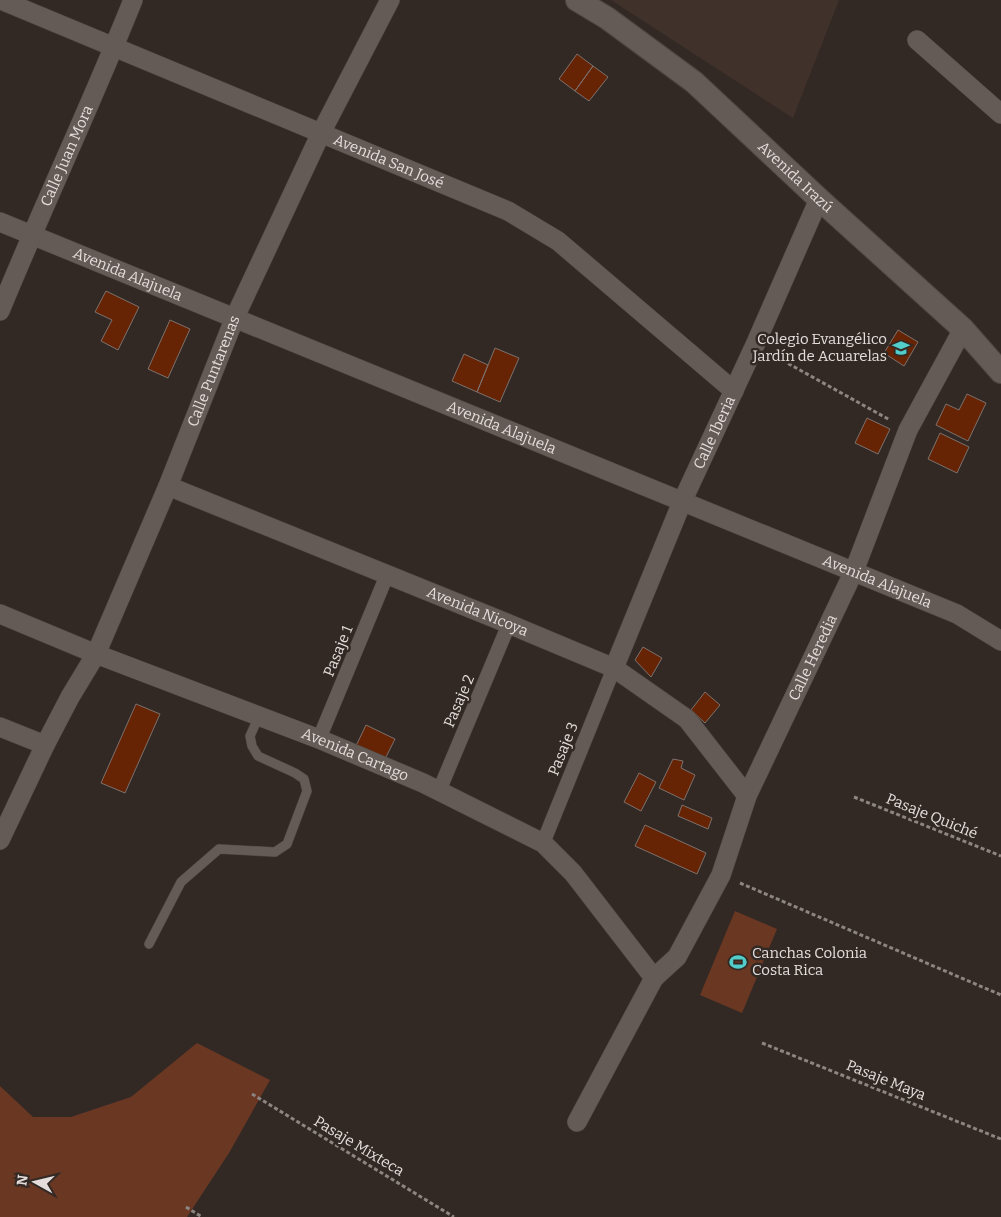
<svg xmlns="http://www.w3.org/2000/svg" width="1001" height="1217" font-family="Bitter,serif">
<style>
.built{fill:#40312b}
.green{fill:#6a3723}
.building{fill:#662404;stroke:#7c716d}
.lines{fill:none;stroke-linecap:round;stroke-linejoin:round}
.service-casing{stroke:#4f4643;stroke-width:10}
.pedestrian-casing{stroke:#4f4643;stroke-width:15}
.minor-casing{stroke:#4f4643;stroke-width:20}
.tertiary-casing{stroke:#4f4643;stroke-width:24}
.path{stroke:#8d8582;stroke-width:3;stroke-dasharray:4 2.5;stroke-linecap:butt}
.service{stroke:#645a56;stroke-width:9}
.pedestrian{stroke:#645a56;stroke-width:14}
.minor{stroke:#645a56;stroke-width:19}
.tertiary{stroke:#645a56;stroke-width:22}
.labels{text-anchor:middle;stroke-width:5;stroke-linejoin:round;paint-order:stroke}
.street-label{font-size:15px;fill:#e4dddb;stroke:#322925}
.poi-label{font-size:15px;fill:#e4dddb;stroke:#322925;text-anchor:end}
</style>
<rect width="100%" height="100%" fill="#322925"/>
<path class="built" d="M611 0H839L793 118Z"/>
<path class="green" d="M735 911 777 929 742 1013 700 995Z
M197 1043 270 1080 229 1153 187 1217H0V1086L33 1117H71L131 1097Z"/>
<path class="building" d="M577 54 593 66 575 91 559 79Z
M593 66 608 77 589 101 575 91Z
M106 291 139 307 118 350 101 341 112 320 95 312Z
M170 320 190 329 168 378 148 369Z
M898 330 918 342 904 366 884 353Z
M495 348 519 358 500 402 477 392Z
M464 354 488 365 477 392 452 381Z
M967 394 986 403 968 441 936 425 946 404 959 410Z
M867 418 890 429 878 454 855 443Z
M940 433 969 447 957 473 928 459Z
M643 647 662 658 651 677 635 660Z
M705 692 720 705 705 723 691 710Z
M136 704 160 714 125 793 101 783Z
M366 725 395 739 384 761 355 748Z
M673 759 683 761 681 768 695 775 684 800 659 788Z
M639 773 656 782 641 811 624 802Z
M682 805 712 818 708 829 678 816Z
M645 825 706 853 697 874 635 846Z"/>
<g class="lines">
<g class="service-casing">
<path id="service" d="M149 944 181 882 219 849 275 852 287 844 307 791 304 779 295 773 258 756 252 746 250 736 259 716"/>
</g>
<g class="pedestrian-casing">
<path id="pedestrian" d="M319 739 387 575
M439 791 509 624
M543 843 614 668"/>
</g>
<g class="minor-casing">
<g id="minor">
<path id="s1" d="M1 0 508 211 558 241 734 391"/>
<path d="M917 40 1001 114"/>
<path id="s2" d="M0 222 957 614 1001 641"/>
<path id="s3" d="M0 311C43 206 91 105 133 0"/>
<path id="s4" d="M168 486 509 624 614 668 687 719 747 796"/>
<path id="s5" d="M0 614 96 654 319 739 423 783 543 843 573 873 654 978"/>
<path id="s6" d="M614 668 682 502 755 345 819 199"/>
<path d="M0 727 45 745"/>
<path id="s7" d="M0 840 45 745 70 697 96 654 168 486 235 317 321 133 390 0"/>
<path id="s8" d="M577 1122 654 978 677 957 721 875 747 796 854 571 908 430 963 329"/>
</g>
</g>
<g class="tertiary-casing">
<g id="tertiary">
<path id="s9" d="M577 0 607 18 694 82 819 199 963 329 1001 372"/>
</g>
</g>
<path class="path" d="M771 354 890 420
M854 797 1001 856
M740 883 1001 995
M762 1043 1001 1139
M252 1094 454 1217
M186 1207 202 1217"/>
<use href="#service" class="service"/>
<use href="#pedestrian" class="pedestrian"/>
<use href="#minor" class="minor"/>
<use href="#tertiary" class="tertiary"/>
</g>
<defs>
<g id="school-bare" transform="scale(1.35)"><path d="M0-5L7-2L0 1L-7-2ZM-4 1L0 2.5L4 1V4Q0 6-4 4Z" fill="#53cdc9" stroke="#322925" stroke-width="2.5" paint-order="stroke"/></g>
<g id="stadium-bare" transform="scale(1.35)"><path d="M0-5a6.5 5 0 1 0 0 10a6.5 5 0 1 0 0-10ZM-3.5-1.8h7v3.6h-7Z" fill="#53cdc9" stroke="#322925" stroke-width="2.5" paint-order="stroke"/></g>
</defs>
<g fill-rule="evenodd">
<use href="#school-bare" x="901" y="348"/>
<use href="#stadium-bare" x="738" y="962"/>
</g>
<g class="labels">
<g class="street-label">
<text dy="5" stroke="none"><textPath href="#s3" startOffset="169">Calle Juan Mora</textPath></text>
<text dy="5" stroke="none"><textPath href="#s1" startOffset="420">Avenida San José</textPath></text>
<text dy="5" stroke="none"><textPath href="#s9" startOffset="282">Avenida Irazú</textPath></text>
<text dy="5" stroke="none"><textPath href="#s2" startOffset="138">Avenida Alajuela</textPath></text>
<text dy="5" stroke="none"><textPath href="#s7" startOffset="516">Calle Puntarenas</textPath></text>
<text dy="5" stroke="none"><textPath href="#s2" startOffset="542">Avenida Alajuela</textPath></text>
<text dy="5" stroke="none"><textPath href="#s6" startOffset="256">Calle Iberia</textPath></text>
<text dy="5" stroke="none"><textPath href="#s2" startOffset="948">Avenida Alajuela</textPath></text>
<text dy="5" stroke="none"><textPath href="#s4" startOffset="334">Avenida Nicoya</textPath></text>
<text transform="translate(338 651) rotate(-68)" y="5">Pasaje 1</text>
<text dy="5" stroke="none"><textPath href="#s8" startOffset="524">Calle Heredia</textPath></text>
<text transform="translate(459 701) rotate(-67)" y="5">Pasaje 2</text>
<text transform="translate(563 749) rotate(-68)" y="5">Pasaje 3</text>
<text dy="5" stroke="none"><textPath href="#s5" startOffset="382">Avenida Cartago</textPath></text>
<text transform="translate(932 816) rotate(22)" y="5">Pasaje Quiché</text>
<text transform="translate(886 1080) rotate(22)" y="5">Pasaje Maya</text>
<text transform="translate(359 1146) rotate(31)" y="5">Pasaje Mixteca</text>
</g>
<g class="poi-label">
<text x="887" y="344">Colegio Evangélico<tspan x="887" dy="17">Jardín de Acuarelas</tspan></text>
<text x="752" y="958" text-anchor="start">Canchas Colonia<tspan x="752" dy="17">Costa Rica</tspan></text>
</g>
</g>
<g transform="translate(35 1182) rotate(278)" stroke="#322925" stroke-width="4" paint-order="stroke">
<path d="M0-4L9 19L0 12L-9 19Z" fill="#e4dddb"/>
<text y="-8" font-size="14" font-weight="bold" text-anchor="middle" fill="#e4dddb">N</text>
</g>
</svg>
